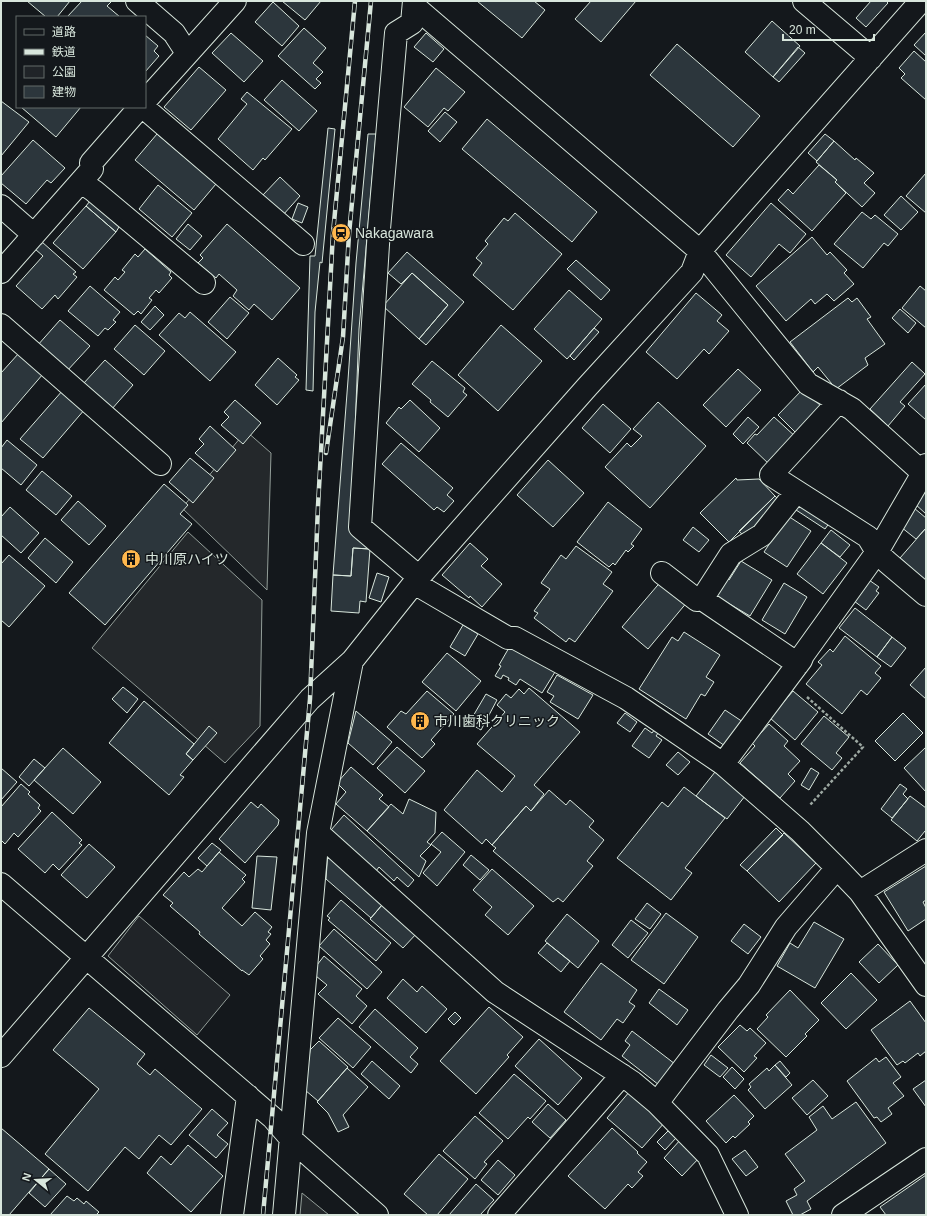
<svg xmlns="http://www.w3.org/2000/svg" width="927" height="1216" font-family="Helvetica,'Noto Sans JP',sans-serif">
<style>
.green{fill:#202428;stroke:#939e99}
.parking{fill:#24282b;stroke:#939e99}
.building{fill:#2c363c;stroke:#d8e6dc}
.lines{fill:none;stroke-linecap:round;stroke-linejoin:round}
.minor-casing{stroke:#d8e6dc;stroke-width:24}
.path{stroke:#9da8a2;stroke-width:2.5;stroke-dasharray:3 2;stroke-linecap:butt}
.minor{stroke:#14181c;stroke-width:22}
.rail-casing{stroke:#d8e6dc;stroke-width:4.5}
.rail{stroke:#14181c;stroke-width:3;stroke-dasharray:9;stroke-linecap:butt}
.labels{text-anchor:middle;stroke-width:3;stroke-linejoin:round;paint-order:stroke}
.poi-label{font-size:14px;fill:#d8e6dc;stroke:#14181c;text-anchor:start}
</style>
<rect width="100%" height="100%" fill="#14181c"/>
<path class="green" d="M139 916 230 995 197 1035 108 956Z"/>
<path class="parking" d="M246 431 271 453 267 590 182 508Z
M188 532 262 600 260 726 225 763 92 648Z
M302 1193 329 1215H300Z"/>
<path class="building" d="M27 1H70L57 17H46Z
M82 1H110L111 2 107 6 120 17H67Z
M282 1H321L305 20Z
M477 1H534L545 10 522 38Z
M591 1H636L601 42 575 19Z
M871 1H886L888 3 866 27 856 18Z
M273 2 299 26 282 46 255 22Z
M772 21 800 46 773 77 745 52Z
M304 28 326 48 313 63 323 72 316 79 321 83 315 89 278 56Z
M926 32V56L914 45Z
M231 33 263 61 244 82 212 53Z
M426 33 444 49 433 62 414 47Z
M145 35 158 46 154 51 159 56 145 72Z
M677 44 760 116 733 147 650 75Z
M798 47 805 53 779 82 773 77Z
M914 51 926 62V100L901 78 905 74 899 68Z
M199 67 226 90 191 130 164 107Z
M436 68 465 92 448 111 444 108 428 127 404 107Z
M282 80 317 111 299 131 264 100Z
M247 92 292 129 265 160 263 158 253 170 218 139 247 104 241 99Z
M1 101 29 122 1 156Z
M21 107H81L56 137Z
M445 112 457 122 440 142 428 131Z
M487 119 597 212 572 242 462 149Z
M328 128 335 129 322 263 320 262 315 312 313 391 306 390 310 256H315Z
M157 134 216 184 194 210 135 160Z
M368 134H376L359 329 351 531 370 549 353 548 351 576 333 575 348 380 356 263Z
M825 134 834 141 817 161 808 153Z
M33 140 65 168 51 183 47 180 26 204 1 183V176Z
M834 141 855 160 856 158 874 173 864 183 875 193 862 207 835 182 837 180 816 162Z
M819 165 837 180 835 182 846 193 812 231 778 200 788 189 793 194Z
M926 173V213L906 196Z
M280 177 300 196 283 215 262 196Z
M158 185 192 213 172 237 139 209Z
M901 196 918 212 901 230 884 215Z
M90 201 119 227 116 232 86 206Z
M298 203 308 207 302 223 292 219Z
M771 203 806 234 790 253 779 244 751 277 726 255Z
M86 206 116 232 83 269 53 243Z
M862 212 871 219 875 215 898 234 888 246 884 243 863 268 834 244Z
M515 213 562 254 513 310 473 275 482 263 476 258 488 244 485 241 504 218 508 221Z
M188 224 202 236 190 250 176 239Z
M227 224 300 288 272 320 254 304 249 310 233 296 237 290 219 274 216 278 198 263 203 258 200 255Z
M812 237 827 255 830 252 847 270 844 273 854 284 834 301 827 294 815 304 811 299 786 321 756 286Z
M42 242 76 272 73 274 77 277 58 299 55 295 42 309 16 286 43 256 35 249Z
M145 249 171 272 169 275 172 278 159 293 156 290 149 298 152 300 141 314 138 311 134 315 104 290 115 277 118 280 125 272 122 270 135 254 138 257Z
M407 252 464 302 426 345 419 339 448 305 412 273 401 284 388 273Z
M576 260 610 290 601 300 567 269Z
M412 273 448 305 419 339 383 306Z
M90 286 120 312 113 320 116 322 108 330 105 328 98 336 68 311Z
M920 286 926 291V328L902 308Z
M569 290 602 319 567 359 534 329Z
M696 293 722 315 717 321 729 331 709 354 704 349 677 379 646 352Z
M230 297 249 313 227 339 208 322Z
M848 298 852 302 857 298 871 317 867 319 885 344 865 358 868 365 836 389 818 367 813 372 790 342Z
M155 306 164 315 150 330 141 322Z
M900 309 916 323 908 333 892 318Z
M190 312 236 352 210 381 159 335 179 313 185 318Z
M60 320 90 346 66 372 37 346Z
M135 325 165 351 144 375 114 349Z
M501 325 542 361 498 411 458 375Z
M594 328 599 332 574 360 570 356Z
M19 353 43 374 1 423V373Z
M278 358 297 375 295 377 299 380 277 405 255 385Z
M105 360 133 385 111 410 83 384Z
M432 361 465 388 463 392 467 395 448 417 430 402 431 400 412 384Z
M912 362 925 374 900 402 905 406 888 426 870 409Z
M738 369 761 390 726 427 703 405Z
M926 384V420L908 404Z
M803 389 824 409 798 435 778 415Z
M63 390 85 409 43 458 20 439Z
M235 400 261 423 243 444 221 425 229 417 224 412Z
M410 400 440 428 419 452 386 423 399 407 401 409Z
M658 402 706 446 650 508 605 467 627 443 631 447 642 436 633 429Z
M603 404 631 429 610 453 582 428Z
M748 417 759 427 743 444 733 434Z
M774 417 797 438 771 466 747 443 755 434 757 435Z
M210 426 236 450 217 472 195 453 204 444 199 439Z
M7 440 37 465 21 485 1 468V448Z
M401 443 453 488 447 495 454 501 444 512 437 507 434 510 382 464Z
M190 458 214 478 193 503 169 482Z
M548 460 584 493 553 527 517 495Z
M42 471 72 496 56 515 26 490Z
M736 478 737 480 759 479 775 496 729 542 700 513Z
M164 484 188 505 180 514 192 524 105 625 69 593Z
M926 489V514L914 503Z
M775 496 780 501 747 540 739 531Z
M78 501 106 526 89 545 61 520Z
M798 501 830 522 825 529 793 508Z
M608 502 642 529 631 544 634 546 628 552 626 550 615 565 613 563 609 567 577 542Z
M10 507 39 533 21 553 1 535V517Z
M914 508 926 518V528L916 539 901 527Z
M788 516 811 531 787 567 764 552Z
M693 527 709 540 699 552 683 540Z
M926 528V581L900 558Z
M831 530 850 545 840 557 821 543Z
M45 538 73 562 56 583 28 558Z
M470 543 488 559 481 566 502 584 482 607 470 596 469 598 442 575Z
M821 543 847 563 823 594 797 574Z
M576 546 612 572 603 584 613 591 575 642 569 638 566 642 534 618 538 613 534 611 550 589 541 583 561 555 566 559Z
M353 548 370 549 366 602 360 601 359 613 331 611 333 575 351 576Z
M9 555 45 586 9 627 1 620V564Z
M741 561 772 580 750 616 716 596 727 578 729 580Z
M377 573 389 577 381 602 369 598Z
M663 579 688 601 648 649 622 627Z
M869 580 879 587 876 591 879 593 866 610 854 601Z
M784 583 807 597 785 634 762 620Z
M855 608 892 637 877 657 839 628Z
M463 625 478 634 465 656 450 647Z
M684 632 720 655 706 677 714 682 705 696 701 694 686 719 639 689 672 637 678 641Z
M845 636 881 666 875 673 881 678 867 695 861 690 842 714 806 684 822 665 818 662 830 649 833 652Z
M892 637 906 648 891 667 877 657Z
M510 646 555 672 542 693 520 679 516 685 508 680 509 678 503 675 501 679 495 676 501 666 499 665Z
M447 653 481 681 456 711 422 682Z
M926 667V699L910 685Z
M557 675 593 695 578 719 550 702 554 696 547 692Z
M123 687 138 699 127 713 112 699Z
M529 688 580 732 534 785 544 794 531 811 526 806 492 845 486 839 482 844 444 810 477 770 502 792 515 776 477 744 505 712 497 705 506 694 511 698 519 689 524 694Z
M427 691 454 714 431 740 435 744 422 758 387 727 401 711 406 714Z
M793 691 818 712 795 740 770 718Z
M486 694 497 700 481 730 469 723Z
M144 701 194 744 186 754 193 760 180 775 184 777 169 795 109 743Z
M725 710 743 722 725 746 708 734Z
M356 711 392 742 373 765 348 743Z
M625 713 637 722 630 732 617 723Z
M903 713 923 733 895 761 875 741Z
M824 716 849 737 836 753 842 758 832 770 801 744Z
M769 724 788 741 784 746 800 761 788 774 795 781 780 798 740 763 755 746 752 743Z
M209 726 217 733 193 760 186 754Z
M645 728 652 733 655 729 659 732 656 736 662 740 649 758 632 746Z
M397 747 425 771 405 793 377 768Z
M926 747V792L904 768Z
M63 748 101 782 73 814 34 780Z
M678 752 690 762 678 775 666 765Z
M34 759 45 768 29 786 19 777Z
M351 767 383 795 379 799 389 807 367 831 336 804 346 792 337 783Z
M1 768 17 782 1 800Z
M811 768 819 773 809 790 801 785Z
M715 772 745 796 727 819 696 796Z
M21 784 30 792 28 794 40 805 38 808 41 811 18 837 14 833 5 844 1 840V807Z
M900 784 907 789 903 794 908 799 892 818 881 809Z
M684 787 725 818 685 868 692 873 671 900 617 858 662 802 668 807Z
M549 790 566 805 570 800 594 821 589 827 604 840 587 861 593 866 563 902 558 898 553 902 493 851 496 848 492 845 526 806 531 811Z
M910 796 926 808V832L925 831 917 841 891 820Z
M409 799 436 812 435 833 427 842 431 845 420 856 426 861 419 877 367 831 391 804 403 814Z
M251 802 258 808 261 804 279 820 278 825 245 863 219 839Z
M52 812 82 840 79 843 82 845 59 870 53 864 45 873 18 849Z
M344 815 414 880 408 887 397 877 394 881 379 867 376 871 331 830Z
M776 828 783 835 747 871 740 865Z
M442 832 465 852 437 886 423 873 441 852 431 844Z
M784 833 816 863 779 902 747 871Z
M212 843 221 850 207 866 198 858Z
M89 844 115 867 87 898 61 875Z
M328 850 386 900 371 918 326 879Z
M219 852 246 875 242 879 245 882 222 908 242 926 255 912 272 927 268 932 271 934 266 940 270 944 260 956 263 959 249 975 242 970V971L199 934 200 932 170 906 173 903 163 895 184 872 189 877 198 869 202 872Z
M471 855 489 870 480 880 463 865Z
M257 856 277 857 271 910 252 908Z
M926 866V900L923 902 926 908V919L908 931 884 892Z
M492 869 534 906 508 935 485 915 492 907 473 890Z
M341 900 391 943 376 961 328 920 330 918 327 916Z
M647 903 661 914 650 929 635 919Z
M383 904 417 933 403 948 370 919Z
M666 913 698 937 664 984 631 960Z
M567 914 599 941 578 968 545 941Z
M631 920 648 933 628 958 612 945Z
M814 922 844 939 815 988 777 966 790 943 798 948Z
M744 924 761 937 748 954 731 941Z
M334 929 382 972 367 989 319 946Z
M547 943 570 961 561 972 538 953Z
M878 944 898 965 879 983 859 962Z
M324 956 362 989 356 996 367 1006 352 1024 318 994 327 985 316 976 317 965Z
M601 963 637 990 629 1002 635 1006 623 1023 617 1019 601 1040 564 1012Z
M851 973 877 1000 846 1029 821 1003Z
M403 979 417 992 422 986 447 1009 426 1033 387 998Z
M659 989 688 1010 677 1025 649 1003Z
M790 990 819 1020 805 1034 807 1036 786 1057 757 1029 768 1017 766 1015Z
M910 1001 926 1023V1051L920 1056 918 1053 905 1063 903 1061 897 1065 871 1030Z
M489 1007 523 1037 507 1055 509 1057 476 1094 440 1061Z
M89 1008 145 1054 137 1064 150 1075 155 1069 202 1109 171 1145 159 1135 139 1159 125 1147 88 1191 45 1154 99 1089 53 1050Z
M375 1009 418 1048 410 1057 418 1064 411 1073 359 1027Z
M455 1012 461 1018 454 1025 448 1019Z
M338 1018 371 1047 353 1068 319 1038Z
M740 1025 747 1031 750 1028 766 1043 754 1056 757 1058 744 1072 718 1047Z
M632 1031 675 1064 659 1085 622 1056 630 1045 625 1041Z
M539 1039 582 1078 558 1105 515 1066Z
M319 1041 348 1067 318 1101 305 1090 310 1050Z
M711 1055 728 1068 720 1077 704 1065Z
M886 1057 901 1077 893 1083 904 1096 888 1108 892 1114 881 1122 877 1117 874 1118 847 1081 876 1058 879 1062Z
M372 1061 400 1086 389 1099 361 1074Z
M780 1061 790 1073 786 1077 775 1065Z
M775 1065 792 1085 765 1109 748 1090 751 1087 749 1084 767 1068 769 1071Z
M732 1067 744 1079 735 1089 723 1077Z
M347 1068 368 1087 343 1115 349 1127 338 1132 328 1113 317 1102Z
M514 1074 546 1101 530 1119 528 1117 508 1139 479 1113Z
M813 1080 828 1096 807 1115 792 1098Z
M926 1080V1107L913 1089Z
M630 1091 665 1122 642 1148 607 1118Z
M734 1095 754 1116 748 1122 750 1124 735 1138 733 1136 726 1143 706 1121Z
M856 1102 886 1143 807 1201 811 1209 800 1215H793L786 1201 797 1195 794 1189 805 1181 785 1154 817 1130 809 1117 823 1106 832 1119Z
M548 1104 566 1120 550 1138 532 1122Z
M212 1109 228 1123 217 1135 228 1144 216 1158 189 1135Z
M475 1116 503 1141 484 1162 487 1164 475 1179 443 1151Z
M1 1128 49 1169 9 1215H1Z
M612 1128 638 1152 637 1153 647 1162 638 1172 643 1176 632 1188 628 1184 605 1209 568 1176Z
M668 1131 676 1138 665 1150 657 1142Z
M681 1139 700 1157 682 1176 664 1158Z
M188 1145 223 1176 191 1212 147 1173 161 1156 171 1165Z
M745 1150 758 1167 746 1176 732 1159Z
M439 1154 468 1179 437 1215H428L404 1194Z
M498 1160 515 1175 498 1195 481 1180Z
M49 1169 66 1184 45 1207 29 1193Z
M926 1175V1215H886L880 1207Z
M476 1184 494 1200 480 1215H449Z
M67 1196 74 1201 77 1198 84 1204 86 1201 99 1212 96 1215H50Z"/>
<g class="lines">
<g class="minor-casing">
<path id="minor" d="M137 1 174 33 187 53
M414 1 412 23 396 33 379 229 360 527 419 577
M804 1 871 58
M414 6 700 251 808 384 852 409 923 473
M145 101 235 1
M143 107 303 244
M81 182 94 191 204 283
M1 206 34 235
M1 272 92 169 91 163 140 107
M1 325 160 464
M839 401 771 475 868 537 877 552 887 562 926 595
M662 573 697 600 702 599 731 554 762 535 796 492
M414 583 508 638H515L626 698 723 764 800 831 837 868 860 892 926 985
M702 599 798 664
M723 764 801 660 803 655 877 552 923 473V468L926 465
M318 833 495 992 632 1082 657 1103 708 1155 737 1215
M1 884 273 1118 292 1140 377 1215
M860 892 926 850
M1 1056 310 699 352 661 419 577 587 387 692 272 700 251 921 1
M657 1103 728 1010 749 985 786 927 837 868
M232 1215 248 1096
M284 1215 318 833 352 661
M499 1215 622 1075
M843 1215 926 1159"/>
</g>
<path class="path" d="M807 697 863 747 810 805"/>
<use href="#minor" class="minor"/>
<g class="rail-casing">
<path id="rail" d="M326 453 343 337 349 234 371 1
M263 1215 310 699 318 506 333 233 355 1"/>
</g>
<use href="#rail" class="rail"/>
</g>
<defs>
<g id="station-disc" transform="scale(1)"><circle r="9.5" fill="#ffb74d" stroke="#14181c"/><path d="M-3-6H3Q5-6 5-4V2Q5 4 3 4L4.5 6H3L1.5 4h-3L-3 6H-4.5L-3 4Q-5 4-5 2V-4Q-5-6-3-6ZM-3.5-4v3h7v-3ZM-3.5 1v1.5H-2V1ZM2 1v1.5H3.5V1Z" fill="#111"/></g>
<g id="building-disc" transform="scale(1)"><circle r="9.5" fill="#ffb74d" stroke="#14181c"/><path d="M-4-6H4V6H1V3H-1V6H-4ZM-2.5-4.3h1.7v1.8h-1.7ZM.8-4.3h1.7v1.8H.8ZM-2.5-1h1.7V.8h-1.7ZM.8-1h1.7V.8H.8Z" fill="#111"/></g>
</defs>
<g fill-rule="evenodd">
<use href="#station-disc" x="341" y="233"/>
<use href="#building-disc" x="131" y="559"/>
<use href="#building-disc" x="420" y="721"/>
</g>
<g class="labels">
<g class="poi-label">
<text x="355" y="238">Nakagawara</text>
<text x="145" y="564">中川原ハイツ</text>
<text x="434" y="726">市川歯科クリニック</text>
</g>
</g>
<rect width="927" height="1216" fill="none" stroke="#d8e6dc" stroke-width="4"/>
<rect x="16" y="16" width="130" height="92" fill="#14181c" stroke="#626a69"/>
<rect x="24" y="29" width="20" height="6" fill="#14181c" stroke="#626a69"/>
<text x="52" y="36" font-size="12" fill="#d8e6dc">道路</text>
<rect x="24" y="49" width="20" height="6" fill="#d8e6dc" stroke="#626a69"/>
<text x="52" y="56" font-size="12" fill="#d8e6dc">鉄道</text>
<rect x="24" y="66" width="20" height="12" fill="#202428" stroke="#626a69"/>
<text x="52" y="76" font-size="12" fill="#d8e6dc">公園</text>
<rect x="24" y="86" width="20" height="12" fill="#2c363c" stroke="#626a69"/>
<text x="52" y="96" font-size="12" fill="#d8e6dc">建物</text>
<g transform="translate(36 1180) rotate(288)" stroke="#14181c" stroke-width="3" paint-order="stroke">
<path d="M0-3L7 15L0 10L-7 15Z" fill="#d8e6dc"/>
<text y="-6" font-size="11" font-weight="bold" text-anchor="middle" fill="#d8e6dc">N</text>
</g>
<path d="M783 34v6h91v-6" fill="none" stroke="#d8e6dc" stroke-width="2"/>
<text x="789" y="34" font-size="12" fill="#d8e6dc" stroke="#14181c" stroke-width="3" paint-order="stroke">20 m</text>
</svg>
